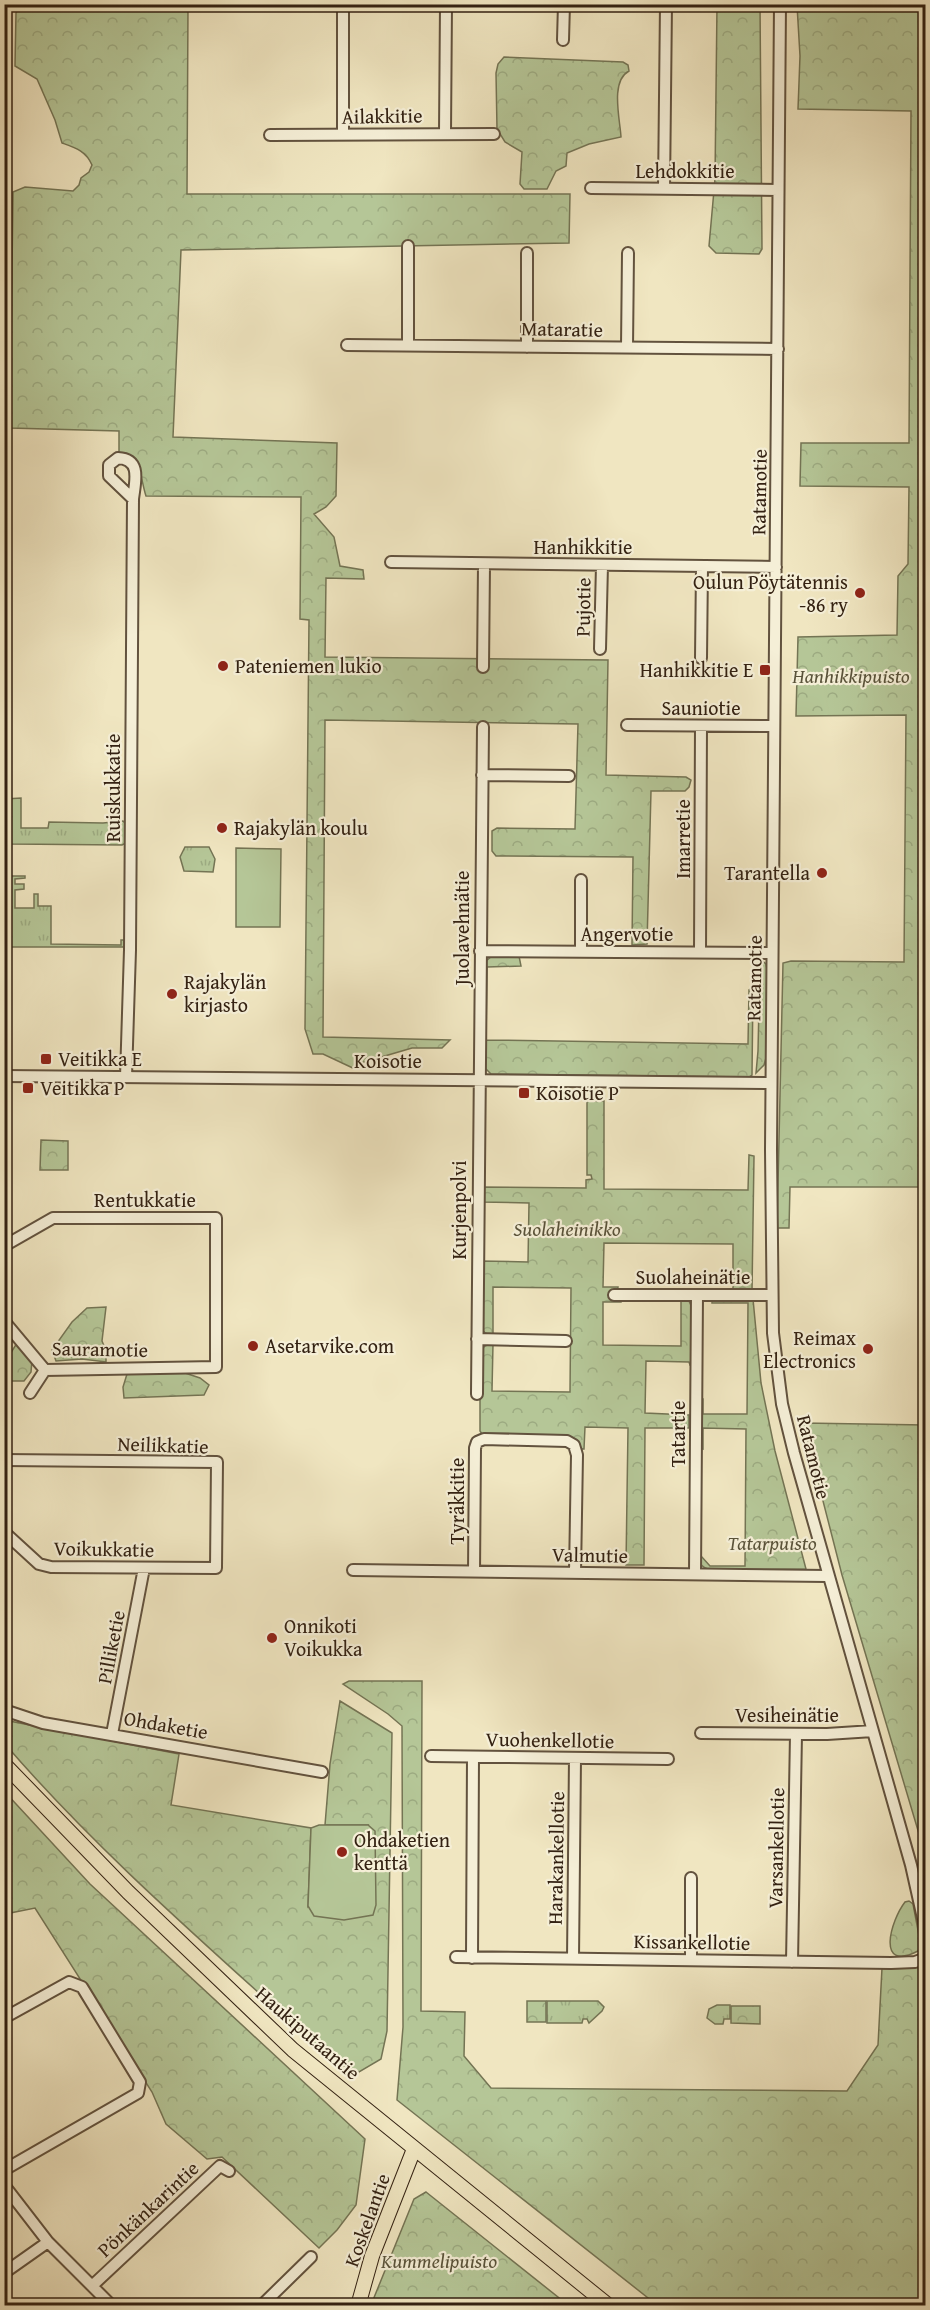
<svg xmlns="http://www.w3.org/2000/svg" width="930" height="2310" font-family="'Gentium Book Plus',serif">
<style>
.grass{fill:url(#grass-tufts);stroke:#747454;stroke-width:1.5}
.forest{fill:url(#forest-crowns);stroke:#747454;stroke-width:1.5}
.garden{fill:#b5c697;stroke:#747454;stroke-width:1.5}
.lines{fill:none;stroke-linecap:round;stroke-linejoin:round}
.minor-casing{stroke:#62523e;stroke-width:14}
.major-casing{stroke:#332112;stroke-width:16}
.minor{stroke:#f5efd7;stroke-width:10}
.major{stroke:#f0e6c1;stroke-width:14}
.poi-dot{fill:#8f2418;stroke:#f5efd7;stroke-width:2}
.labels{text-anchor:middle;stroke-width:4.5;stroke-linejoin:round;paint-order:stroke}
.street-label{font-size:20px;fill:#332112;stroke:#f5efd7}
.poi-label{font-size:20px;fill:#332112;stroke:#f5efd7;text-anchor:start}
.park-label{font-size:20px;font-style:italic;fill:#5a533a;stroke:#f5efd7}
</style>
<defs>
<pattern id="grass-tufts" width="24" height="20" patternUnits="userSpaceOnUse" patternTransform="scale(1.5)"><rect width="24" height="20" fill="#b5c697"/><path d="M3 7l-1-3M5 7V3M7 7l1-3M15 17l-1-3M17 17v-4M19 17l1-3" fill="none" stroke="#9caa81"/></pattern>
<pattern id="forest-crowns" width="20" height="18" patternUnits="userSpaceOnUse" patternTransform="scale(1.5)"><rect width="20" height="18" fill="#b5c697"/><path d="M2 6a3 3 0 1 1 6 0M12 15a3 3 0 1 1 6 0" fill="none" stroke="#9caa81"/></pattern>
</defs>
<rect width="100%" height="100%" fill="#f0e6c1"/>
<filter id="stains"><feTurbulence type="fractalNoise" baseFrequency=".00333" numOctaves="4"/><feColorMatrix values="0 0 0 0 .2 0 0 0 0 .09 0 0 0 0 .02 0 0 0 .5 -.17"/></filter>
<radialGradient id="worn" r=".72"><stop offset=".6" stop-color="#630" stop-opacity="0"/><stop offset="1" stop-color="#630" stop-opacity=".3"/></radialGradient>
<path class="grass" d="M21 798V828H48L49 822 103 823 123 821 126 824V843L122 845 11 844 8 841 5 799Z
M185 847H209L215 859 213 872 184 871 180 857Z
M11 876H25V878L15 879V884H24V889L15 890V908H34V894H38V906H51V944L121 945V940H124V947H8L5 943 8 880Z
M547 2001H598L604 2007 602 2011 589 2023 587 2019H583L582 2023H547Z
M717 2005H730V2019H724L723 2024H715L707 2018 709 2009Z"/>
<path class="forest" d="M20 5H188L187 194H570L569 243 181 250 173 437 337 443 336 496 326 507 314 514 334 537 340 566 363 570 364 579 326 578 325 657 608 660 606 775 686 777 691 780 689 787 685 791H651L647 944 632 945 633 857 496 856 492 851V831L497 828 575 829 578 724 325 720 323 1037 450 1040 442 1048H412L361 1063 355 1069 323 1054H313L305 1029 309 620 300 619 301 497 146 496C140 478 142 455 119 453V431L10 428 13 192 25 187 73 191 79 185 81 178 89 172 92 165C86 151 76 148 62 143L55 120 37 79 15 66 16 13Z
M717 5H760L762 249 759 254 716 253 709 246 715 179Z
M797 5H925L926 1187H790L789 1228H777L783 963 791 961 904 962 906 715 796 716 798 637 897 635 898 576 908 564 909 487 800 486 801 443H909L911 111 798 109 800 56Z
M504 57 623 62 628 65 629 71C610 81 620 119 621 137L589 144 567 153 566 166 556 171 547 189H524L520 184 522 152 505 142 497 129 496 73 498 64Z
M493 955 519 956 521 966 487 967 486 1040 748 1044 749 990 753 987 752 1075 749 1077 491 1074 485 1068V962Z
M760 959 766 964 767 969 766 1058 764 1065 756 1073 758 1051Z
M587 1101H604V1189L748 1190 749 1155 754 1156 752 1291H734L733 1288V1244L604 1243 603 1287H618L617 1298 621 1299V1302H603V1345L681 1346V1299L689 1301 693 1310V1364L690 1365 689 1362 646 1361 645 1413 689 1415V1428H645L644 1565H626L628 1428 585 1427 584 1449H582L578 1444 484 1437 480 1431V1353C482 1347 487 1344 493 1344L492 1391 570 1392 571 1288 493 1287V1336L485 1333 481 1328V1261L528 1262 529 1203 481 1202 482 1187 586 1188V1180L592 1179 591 1175H587Z
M41 1140 68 1141V1170H40Z
M753 1299 761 1383 775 1451 806 1569 710 1570C703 1568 699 1565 699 1558L702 1557 710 1566H745L746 1429 703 1428V1449L699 1448 700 1399H703V1414H747L748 1303H712V1300Z
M106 1307 102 1341 106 1351V1362L82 1359 56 1361 52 1350 72 1322 87 1308Z
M17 1343 32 1360 31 1372 24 1381H5V1362Z
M185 1373 200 1378 209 1385 204 1395 124 1398 123 1387 127 1374Z
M803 1423 925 1425V1854L842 1575Z
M349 1681H422L421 2011 465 2012 464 2056 491 2088 847 2091 878 2045 882 1968 925 1966V2305H657L397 2100 403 2027 402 1726 388 1714 343 1684Z
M340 1701 392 1733 387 2031 381 2059 359 2072 335 2062C223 1959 105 1860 5 1744L4 1720 179 1754 171 1805 311 1828 308 1906 368 1825H325L330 1764Z
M4 1791 90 1884 365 2139 356 2205 337 2230 319 2248 222 2157 207 2159 166 2124 152 2092 35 1908 5 1914Z
M909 1901 913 1904 921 1946 918 1951C875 1973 891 1920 905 1902Z
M527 2001H546V2022H527Z
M731 2006H760V2024L731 2023Z
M426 2192 568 2305H371L414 2199Z"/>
<path class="garden" d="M236 848 281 849 280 927H236Z
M319 1825H368L375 1831 376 1905 373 1915 344 1920 314 1916 308 1906 311 1828Z"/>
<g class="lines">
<g class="minor-casing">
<path id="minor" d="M780 4 771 1150 773 1333 782 1404 794 1453 911 1865 926 1932
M563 40 564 4
M445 133 446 4
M270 135 494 134
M343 135V4
M591 188 778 190
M664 189 666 4
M408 246V345
M527 253V347
M347 345 778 349
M627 348 628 253
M391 562 776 567
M600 649 602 565
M701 658 702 567
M483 667 484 565
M627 725 774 726
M482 775 569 776
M581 880V951
M480 951 772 953
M700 952 701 726
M4 1076 771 1083
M126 1077 130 950 133 499C135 482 142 459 118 458L109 465V476L133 499
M4 1246 53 1218H216V1367L45 1370 4 1321
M614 1295H772
M477 1339 566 1341
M30 1393 45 1370
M477 1394 483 727
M4 1460 217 1462 216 1568 51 1567 39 1564 4 1532
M353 1570 827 1576
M474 1572 475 1448 477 1442 484 1439 567 1441 574 1445 577 1455 575 1573
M695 1574 697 1295
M4 1710 43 1723 322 1772
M701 1733 827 1734 873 1731
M112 1734 144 1568
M431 1756 668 1759
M691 1878V1960
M456 1957 891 1963 915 1962 926 1958
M472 1958 473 1757
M573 1959 575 1758
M792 1962 796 1734
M4 2018 69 1982 82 1987 140 2082 138 2093 4 2170
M4 2185 48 2242 112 2306
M4 2273 48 2242
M93 2285 220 2166 229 2171
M261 2306 311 2257"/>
</g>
<g class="major-casing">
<path id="major" d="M4 1764 128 1892 293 2050 609 2306
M358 2306 372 2256 414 2149"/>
</g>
<use href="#minor" class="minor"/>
<use href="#major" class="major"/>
</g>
<g class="poi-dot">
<circle cx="860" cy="593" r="6"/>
<circle cx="223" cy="666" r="6"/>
<rect x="759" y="664" width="12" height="12" rx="3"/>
<circle cx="222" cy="828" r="6"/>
<circle cx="822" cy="873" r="6"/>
<circle cx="172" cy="994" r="6"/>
<rect x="40" y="1053" width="12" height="12" rx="3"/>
<rect x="22" y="1082" width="12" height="12" rx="3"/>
<rect x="518" y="1087" width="12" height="12" rx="3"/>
<circle cx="253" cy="1346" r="6"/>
<circle cx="868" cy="1349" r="6"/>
<circle cx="272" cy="1638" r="6"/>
<circle cx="342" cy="1852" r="6"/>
</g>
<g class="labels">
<g class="street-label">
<text transform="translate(382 116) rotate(-1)" y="7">Ailakkitie</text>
<text x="685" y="178">Lehdokkitie</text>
<text transform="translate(562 329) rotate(1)" y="7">Mataratie</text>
<text transform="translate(759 492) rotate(-89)" y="7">Ratamotie</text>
<text x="583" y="554">Hanhikkitie</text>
<text transform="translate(583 607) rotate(-89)" y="7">Pujotie</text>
<text x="701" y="715">Sauniotie</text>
<text transform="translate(113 788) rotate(-90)" y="7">Ruiskukkatie</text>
<text transform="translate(683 839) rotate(-90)" y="7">Imarretie</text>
<text transform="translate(462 928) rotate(-90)" y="7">Juolavehnätie</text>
<text x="627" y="941">Angervotie</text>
<text transform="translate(754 978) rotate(-89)" y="7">Ratamotie</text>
<text x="388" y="1068">Koisotie</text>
<text x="145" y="1207">Rentukkatie</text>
<text transform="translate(459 1210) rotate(-90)" y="7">Kurjenpolvi</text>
<text x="693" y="1284">Suolaheinätie</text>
<text transform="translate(100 1349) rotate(1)" y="7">Sauramotie</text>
<text transform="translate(678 1434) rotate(-90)" y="7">Tatartie</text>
<text transform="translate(163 1445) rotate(2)" y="7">Neilikkatie</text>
<text transform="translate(814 1457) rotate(76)" y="7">Ratamotie</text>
<text transform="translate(457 1501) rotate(-90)" y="7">Tyräkkitie</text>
<text transform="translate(104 1549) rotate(1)" y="7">Voikukkatie</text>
<text transform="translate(590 1555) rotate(1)" y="7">Valmutie</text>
<text transform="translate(111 1647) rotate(-79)" y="7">Pilliketie</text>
<text x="787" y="1722">Vesiheinätie</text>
<text transform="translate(166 1725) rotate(10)" y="7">Ohdaketie</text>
<text transform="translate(550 1740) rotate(1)" y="7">Vuohenkellotie</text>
<text transform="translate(776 1848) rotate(-89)" y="7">Varsankellotie</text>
<text transform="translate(556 1858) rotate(-89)" y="7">Harakankellotie</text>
<text transform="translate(692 1942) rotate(1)" y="7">Kissankellotie</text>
<text transform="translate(308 2033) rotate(41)" y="7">Haukiputaantie</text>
<text transform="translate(148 2209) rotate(-43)" y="7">Pönkänkarintie</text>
<text transform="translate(367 2220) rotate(-70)" y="7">Koskelantie</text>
</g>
<g class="poi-label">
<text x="848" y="589" text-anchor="end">Oulun Pöytätennis<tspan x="848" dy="23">-86 ry</tspan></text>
<text x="235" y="673">Pateniemen lukio</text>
<text x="753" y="677" text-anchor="end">Hanhikkitie E</text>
<text x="234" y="835">Rajakylän koulu</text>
<text x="810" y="880" text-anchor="end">Tarantella</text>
<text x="184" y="989">Rajakylän<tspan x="184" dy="23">kirjasto</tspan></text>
<text x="58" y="1066">Veitikka E</text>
<text x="40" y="1095">Veitikka P</text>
<text x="536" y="1100">Koisotie P</text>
<text x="856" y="1345" text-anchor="end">Reimax<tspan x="856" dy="23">Electronics</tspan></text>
<text x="265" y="1353">Asetarvike.com</text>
<text x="284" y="1633">Onnikoti<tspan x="284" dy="23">Voikukka</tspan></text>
<text x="354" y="1847">Ohdaketien<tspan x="354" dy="23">kenttä</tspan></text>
</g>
<g class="park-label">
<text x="851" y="683">Hanhikkipuisto</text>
<text x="567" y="1236">Suolaheinikko</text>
<text x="772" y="1550">Tatarpuisto</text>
<text x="439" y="2268">Kummelipuisto</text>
</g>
</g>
<rect width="930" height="2310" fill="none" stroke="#f0e6c1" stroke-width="24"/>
<rect x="6" y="6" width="918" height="2298" fill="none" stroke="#332112" stroke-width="3"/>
<rect x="12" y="12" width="906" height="2286" fill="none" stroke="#332112" stroke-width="1.5"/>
<rect width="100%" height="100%" filter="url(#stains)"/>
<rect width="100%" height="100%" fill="url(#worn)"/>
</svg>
